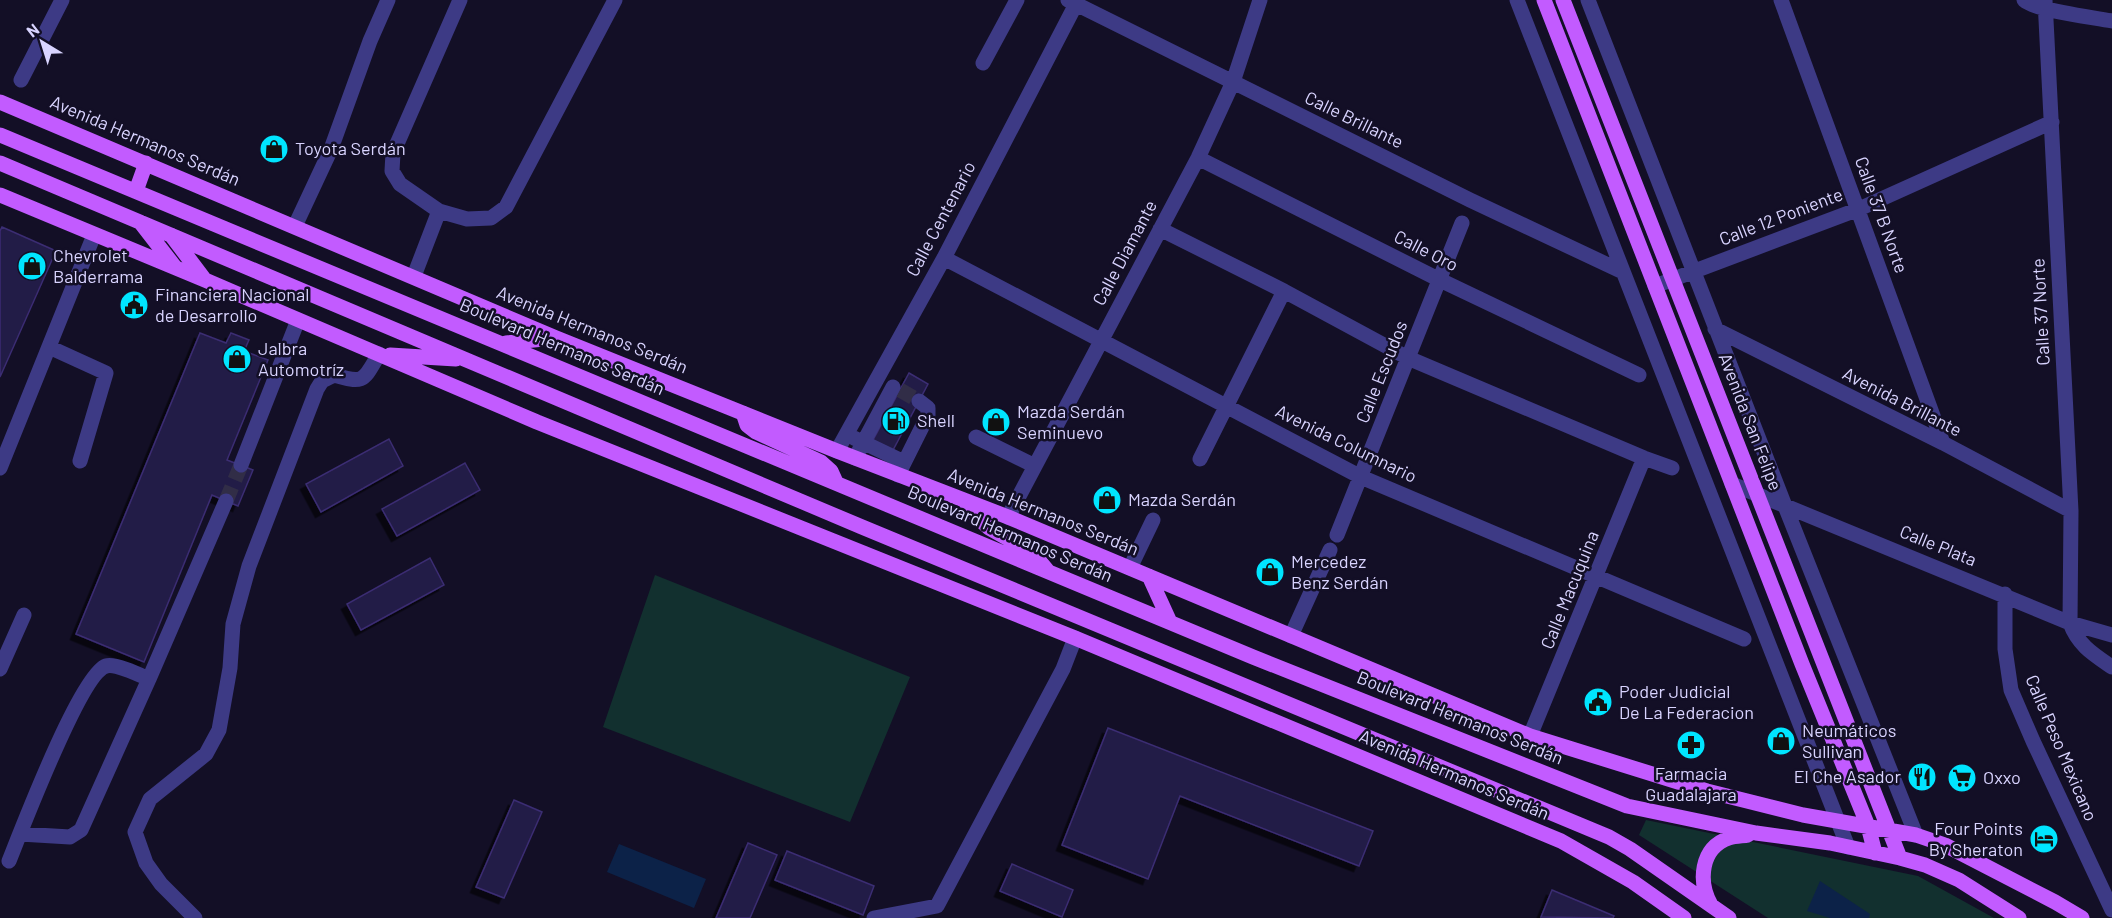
<svg xmlns="http://www.w3.org/2000/svg" width="2112" height="918" font-family="Barlow,sans-serif">
<style>
.green{fill:#12302f}
.water{fill:#0c2248}
.building{fill:#241b47;stroke:#3b2d73;stroke-width:1.5;filter:url(#shadow)}
.lines{fill:none;stroke-linecap:round;stroke-linejoin:round}
.minor-tunnel{stroke:#312d47;stroke-width:15;stroke-dasharray:15 8;stroke-linecap:butt}
.minor{stroke:#3d3a85;stroke-width:15}
.major{stroke:#c25bff;stroke-width:15}
.labels{text-anchor:middle;stroke-width:5;stroke-linejoin:round;paint-order:stroke}
.street-label{font-size:18px;fill:#d9d4ff;stroke:#130f26}
.poi-label{font-size:18px;fill:#d9d4ff;stroke:#130f26;text-anchor:start}
</style>
<defs>
<filter id="shadow"><feDropShadow dx="-5.5" dy="5.5" stdDeviation="0" flood-color="#0009"/></filter>
</defs>
<rect width="100%" height="100%" fill="#130f26"/>
<path class="green" d="M655 575 910 677 850 822 603 727Z
M1646 820 1918 876 1994 918H1768L1639 835Z"/>
<path class="water" d="M619 844 706 879 694 908 607 872Z
M1820 881 1870 914 1869 918H1830L1807 911Z"/>
<path class="building" d="M2 227 56 251 0 377V231Z
M200 333 226 343 231 333 249 340 244 351 268 360 227 460 253 470 238 506 212 495 144 662 76 634Z
M909 373 928 384 892 452 872 442Z
M389 439 403 466 321 512 306 484Z
M465 463 480 490 397 536 382 509Z
M430 558 444 585 361 630 347 604Z
M1108 728 1373 831 1359 866 1180 796 1148 879 1062 845Z
M514 800 542 812 504 898 476 887Z
M748 843 777 855 750 918H716Z
M787 851 874 886 863 915 775 880Z
M1012 864 1073 890 1062 917 1000 891Z
M1552 890 1614 916 1613 918 1541 917Z"/>
<g class="lines">
<path class="minor-tunnel" d="M900 390 919 401
M226 501 241 465"/>
<path class="minor" d="M460 0 393 153 392 171 400 184 439 211 467 219 491 218 506 207 615 0
M1068 0 1470 200 1623 272
M1517 0 1848 847
M1588 0 1785 506 1916 835
M1781 0 1943 443
M2024 0C2037 11 2092 17 2112 21
M2045 0 2071 511 2070 623C2078 645 2093 654 2112 667
M983 63 1017 0
M21 80 62 0
M1198 158 1440 280 1639 375
M295 226 331 149 370 41 388 0
M1160 229 1284 291 1408 358 1644 458 1672 468
M944 258 1361 477 1744 639
M414 276 439 211
M1655 286 1859 209 2052 122
M1715 329 1943 443 2071 511
M49 347 106 373 80 461
M976 437 1035 466
M854 438 904 462
M837 451 944 258 1076 4
M855 458 893 387
M1200 459 1284 291
M241 465 298 320
M0 468 94 235
M898 475 928 415V408L919 401
M1732 484 2070 623 2112 635
M1008 517 1198 158 1233 82 1260 0
M1337 535 1462 223
M1130 568 1153 520
M2005 594V649L2011 690 2033 741 2112 910
M1291 636 1330 550
M0 669 24 615
M149 679 226 501
M1530 736 1644 458
M9 861C21 831 81 674 106 666 115 663 140 675 149 679L81 830 70 837 20 834
M195 918 161 884 146 863 135 832 150 799 206 754 219 730 230 668 233 624 249 566 317 389 322 381 334 375C365 384 363 381 379 354
M874 918 937 906 1063 669 1075 638"/>
<path class="major" d="M1544 0 1802 664 1868 826 1875 853
M1563 0 1900 858
M0 102 556 338 837 451 1008 517 1530 736 1707 791 1803 815 1916 835 1945 845 2055 902 2082 918
M0 135 1253 657 1627 806 1756 833 1830 843 1900 858 1925 865 1959 880 2019 918
M0 163 862 527 1609 837 1630 849 1729 918
M136 191 146 163
M0 195 205 280 537 422 1075 638 1561 841 1633 882 1684 918
M140 222 175 267
M171 235 205 280
M506 343 553 338
M390 355 456 359
M743 413 747 425 756 432 821 462 831 471 836 482
M964 500 976 516 989 528 1033 553 1047 570
M1149 576 1170 622
M1711 905C1698 882 1700 848 1729 838 1735 836 1742 836 1748 835"/>
</g>
<defs>
<g id="shop-disc" transform="scale(1.5)"><circle r="9.5" fill="#00e5ff" stroke="#130f26"/><path d="M-5-2.5h2.3a2.7 3.5 0 0 1 5.4 0H5L5.5 6h-11ZM-1.5-2.5h3a1.5 2.3 0 0 0-3 0Z" fill="#111"/></g>
<g id="civic-disc" transform="scale(1.5)"><circle r="9.5" fill="#00e5ff" stroke="#130f26"/><path d="M-.6-6.5H3V-4.5H.6V-3L4-1V1h2V6H-6V1h2V-1L-.6-3ZM-1.2 2.5V6h2.4V2.5Z" fill="#111"/></g>
<g id="fuel-disc" transform="scale(1.5)"><circle r="9.5" fill="#00e5ff" stroke="#130f26"/><path d="M-5.5-6h7V0h2V4h1.3V-2.5L3-4.5l.8-.8L6-3V5H2.5V1h-1V6h-7ZM-4.2-4.7v3.2H.2V-4.7Z" fill="#111"/></g>
<g id="pharmacy-disc" transform="scale(1.5)"><circle r="9.5" fill="#00e5ff" stroke="#130f26"/><path d="M-2-6h4v4h4v4h-4v4h-4v-4h-4v-4h4Z" fill="#111"/></g>
<g id="restaurant-disc" transform="scale(1.5)"><circle r="9.5" fill="#00e5ff" stroke="#130f26"/><path d="M-5-6h1v4h1v-4h1v4h1v-4h1v5L-1.5 .5V6h-2V.5L-5-1ZM5-6V6H3V1.5H1.5Q1.5-4 5-6Z" fill="#111"/></g>
<g id="supermarket-disc" transform="scale(1.5)"><circle r="9.5" fill="#00e5ff" stroke="#130f26"/><path d="M-6-5.5h2.5l.6 2H6L4.5 2H-2.5L-4.4-4H-6ZM-1.5 3.2a1.3 1.3 0 1 0 .1 0ZM3 3.2a1.3 1.3 0 1 0 .1 0Z" fill="#111"/></g>
<g id="hotel-disc" transform="scale(1.5)"><circle r="9.5" fill="#00e5ff" stroke="#130f26"/><path d="M-6-4.5h1.5V1H6V5H4.5V3h-9V5H-6ZM-4 0a1.8 1.8 0 1 1 3.6 0ZM.5 0V-2.5h3Q6-2.5 6 0Z" fill="#111"/></g>
</defs>
<g fill-rule="evenodd">
<use href="#shop-disc" x="274" y="149"/>
<use href="#shop-disc" x="32" y="266"/>
<use href="#civic-disc" x="134" y="305"/>
<use href="#shop-disc" x="237" y="359"/>
<use href="#fuel-disc" x="896" y="421"/>
<use href="#shop-disc" x="996" y="422"/>
<use href="#shop-disc" x="1107" y="500"/>
<use href="#shop-disc" x="1270" y="572"/>
<use href="#civic-disc" x="1598" y="702"/>
<use href="#shop-disc" x="1781" y="741"/>
<use href="#pharmacy-disc" x="1691" y="745"/>
<use href="#restaurant-disc" x="1922" y="777"/>
<use href="#supermarket-disc" x="1962" y="778"/>
<use href="#hotel-disc" x="2044" y="839"/>
</g>
<g class="labels">
<g class="street-label">
<text transform="translate(1354 120) rotate(26)" y="6">Calle Brillante</text>
<text transform="translate(145 141) rotate(23)" y="6">Avenida Hermanos Serdán</text>
<text transform="translate(1881 215) rotate(70)" y="6">Calle 37 B Norte</text>
<text transform="translate(1781 217) rotate(-21)" y="6">Calle 12 Poniente</text>
<text transform="translate(941 219) rotate(-62)" y="6">Calle Centenario</text>
<text transform="translate(1426 251) rotate(27)" y="6">Calle Oro</text>
<text transform="translate(1125 253) rotate(-62)" y="6">Calle Diamante</text>
<text transform="translate(2041 312) rotate(-93)" y="6">Calle 37 Norte</text>
<text transform="translate(592 330) rotate(22)" y="6">Avenida Hermanos Serdán</text>
<text transform="translate(562 347) rotate(23)" y="6">Boulevard Hermanos Serdán</text>
<text transform="translate(1382 372) rotate(-68)" y="6">Calle Escudos</text>
<text transform="translate(1902 402) rotate(27)" y="6">Avenida Brillante</text>
<text transform="translate(1750 422) rotate(69)" y="6">Avenida San Felipe</text>
<text transform="translate(1346 444) rotate(26)" y="6">Avenida Columnario</text>
<text transform="translate(1043 512) rotate(22)" y="6">Avenida Hermanos Serdán</text>
<text transform="translate(1010 534) rotate(23)" y="6">Boulevard Hermanos Serdán</text>
<text transform="translate(1938 546) rotate(22)" y="6">Calle Plata</text>
<text transform="translate(1570 590) rotate(-68)" y="6">Calle Macuquina</text>
<text transform="translate(1460 718) rotate(22)" y="6">Boulevard Hermanos Serdán</text>
<text transform="translate(2061 748) rotate(67)" y="6">Calle Peso Mexicano</text>
<text transform="translate(1454 775) rotate(23)" y="6">Avenida Hermanos Serdán</text>
</g>
<g class="poi-label">
<text x="295" y="155">Toyota Serdán</text>
<text x="53" y="262">Chevrolet<tspan x="53" dy="21">Balderrama</tspan></text>
<text x="155" y="301">Financiera Nacional<tspan x="155" dy="21">de Desarrollo</tspan></text>
<text x="258" y="355">Jalbra<tspan x="258" dy="21">Automotríz</tspan></text>
<text x="1017" y="418">Mazda Serdán<tspan x="1017" dy="21">Seminuevo</tspan></text>
<text x="917" y="427">Shell</text>
<text x="1128" y="506">Mazda Serdán</text>
<text x="1291" y="568">Mercedez<tspan x="1291" dy="21">Benz Serdán</tspan></text>
<text x="1619" y="698">Poder Judicial<tspan x="1619" dy="21">De La Federacion</tspan></text>
<text x="1802" y="737">Neumáticos<tspan x="1802" dy="21">Sullivan</tspan></text>
<text x="1691" y="780" text-anchor="middle">Farmacia<tspan x="1691" dy="21">Guadalajara</tspan></text>
<text x="1901" y="783" text-anchor="end">El Che Asador</text>
<text x="1983" y="784">Oxxo</text>
<text x="2023" y="835" text-anchor="end">Four Points<tspan x="2023" dy="21">By Sheraton</tspan></text>
</g>
</g>
<g transform="translate(42 42) rotate(322)" stroke="#130f26" stroke-width="4.5" paint-order="stroke">
<path d="M0-4.5L10 22L0 15L-10 22Z" fill="#d9d4ff"/>
<text y="-9" font-size="16" font-weight="bold" text-anchor="middle" fill="#d9d4ff">N</text>
</g>
</svg>
